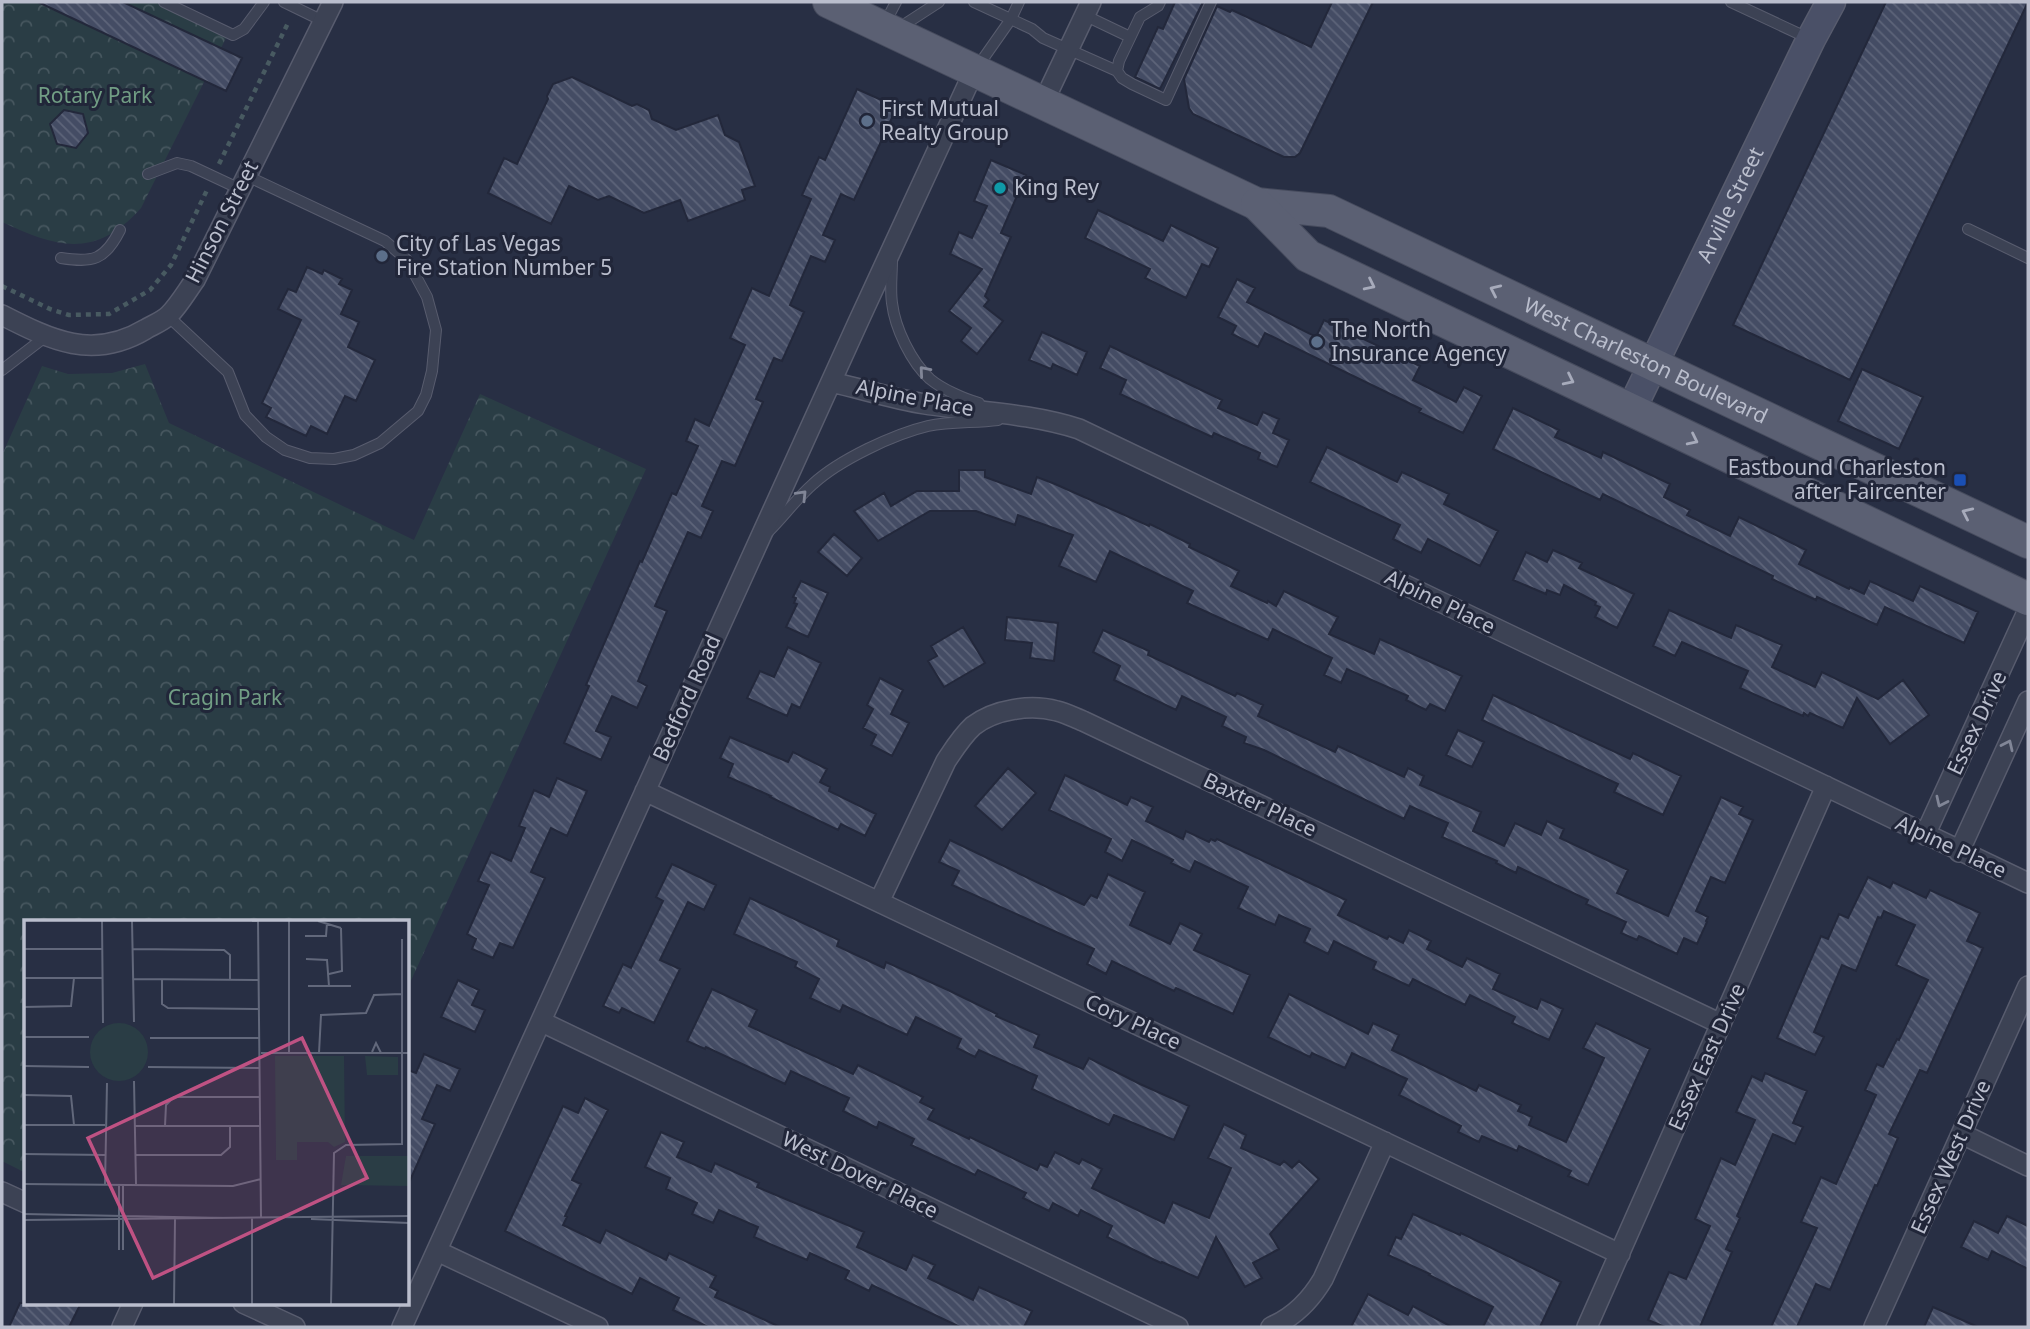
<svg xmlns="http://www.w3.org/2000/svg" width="2030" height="1329" font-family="'Noto Sans',sans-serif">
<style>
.park{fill:url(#park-crowns)}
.building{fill:url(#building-back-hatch);stroke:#23283b;stroke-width:2}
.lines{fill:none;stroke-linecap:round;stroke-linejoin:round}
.lane-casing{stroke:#585c6e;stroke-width:12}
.street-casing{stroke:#585c6e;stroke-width:22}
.secondary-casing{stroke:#585c6e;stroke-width:31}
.primary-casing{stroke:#464b5d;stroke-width:34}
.path{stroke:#485a61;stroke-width:4.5;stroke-dasharray:5 5;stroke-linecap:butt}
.lane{stroke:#3c4254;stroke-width:10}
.street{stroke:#3c4254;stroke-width:19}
.secondary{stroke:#4a5067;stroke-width:28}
.primary{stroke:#5b6073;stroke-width:32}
.oneway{stroke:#a7abbb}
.oneway2{stroke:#818697}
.service-dot{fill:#5c6f8a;stroke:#212639;stroke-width:2.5}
.culture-dot{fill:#0f9aa8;stroke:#212639;stroke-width:2.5}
.transit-dot{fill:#1a4fb4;stroke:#212639;stroke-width:2.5}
.labels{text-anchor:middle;stroke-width:6;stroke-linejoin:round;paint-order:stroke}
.park-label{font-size:21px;fill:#719e84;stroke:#212639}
.poi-label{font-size:21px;fill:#babecd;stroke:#212639;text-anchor:start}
.street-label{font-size:21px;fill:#babecd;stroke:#212639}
.inset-road{fill:none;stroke:#62687b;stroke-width:2}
.view{fill:#bf5283;fill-opacity:0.15;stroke:#bf5283;stroke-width:3.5}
.inset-edge{fill:none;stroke:#babecd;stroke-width:3.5}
</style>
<defs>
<pattern id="park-crowns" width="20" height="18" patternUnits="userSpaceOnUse" patternTransform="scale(1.75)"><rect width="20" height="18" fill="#2a3d45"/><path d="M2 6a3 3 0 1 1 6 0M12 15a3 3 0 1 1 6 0" fill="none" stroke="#47575f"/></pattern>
<pattern id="building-back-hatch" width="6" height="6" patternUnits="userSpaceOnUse" patternTransform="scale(1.75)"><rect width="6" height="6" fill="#444c64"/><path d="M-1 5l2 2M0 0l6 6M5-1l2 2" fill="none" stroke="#5d6479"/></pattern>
</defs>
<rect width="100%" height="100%" fill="#282f44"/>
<path class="park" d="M2 2H155L227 36 141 208C96 259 57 248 2 222Z
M145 364 169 423 414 540 480 394 646 469 408 987V921H26V1173L2 1161V455L42 366 68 374 112 373Z"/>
<path class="building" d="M38 2H123L242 58 226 91Z
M1175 2H1203L1160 89 1135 77 1158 27 1163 29Z
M1332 2H1373L1300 153 1295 157H1284L1193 114 1189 108 1184 79 1217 6 1230 12 1232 10 1311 47Z
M1886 2H2028L1850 380 1733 325Z
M572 77 632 106 637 104 649 110 652 119 676 130 718 115 725 135 739 142 755 186 742 190 745 200 688 221 680 200 644 213 609 196 598 200 569 186 551 224 488 193 504 158 517 164 548 99 547 96 553 84Z
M857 89 897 107 854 200 841 194 823 235 835 240 825 262 811 256 790 305 804 312 782 361 774 358 756 399 763 402 735 466 722 461 702 506 713 511 701 538 688 532 655 606 667 611 638 681 647 686 637 708 612 696 596 731 611 737 601 760 564 743 589 686 586 685 640 561 642 562 672 493 676 495 698 446 686 441 695 419 709 426 745 345 730 338 752 288 769 296 811 199 802 195 819 157 825 160Z
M64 110 83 114 88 133 76 148 57 144 50 124Z
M991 160 1026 175 1001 233 1011 237 985 296 989 300 984 306 1003 321 977 354 961 341 971 328 949 311 982 269 950 254 959 232 972 238 987 206 974 201Z
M1098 210 1163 241 1171 225 1218 248 1209 267 1202 264 1186 298 1145 278 1150 269 1085 238Z
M307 267 322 274 324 270 342 279 339 284 352 290 341 314 359 322 348 347 375 360 356 401 345 396 327 434 311 426 306 436 266 417 271 408 262 403 301 320 278 309 288 289 296 292Z
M1237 279 1255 288 1247 302 1316 337 1324 320 1420 366 1413 380 1456 402 1464 387 1482 396 1463 433 1419 412 1421 409 1265 333 1258 347 1232 334 1236 326 1218 317Z
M1042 332 1087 352 1077 375 1053 364 1051 369 1029 360Z
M1110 346 1222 400 1218 408 1257 425 1263 412 1279 419 1273 433 1289 440 1277 467 1258 459 1260 453 1214 433 1212 437 1120 394 1126 380 1100 368Z
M1862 369 1923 397 1899 449 1838 421Z
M1513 408 1559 430 1555 437 1601 458 1603 452 1670 484 1664 497 1690 510 1687 515 1730 536 1739 517 1806 550 1799 564 1849 589 1850 587 1864 594 1870 581 1913 601 1920 586 1978 612 1964 643 1885 607 1877 625 1817 597 1816 600 1772 579 1773 576 1603 494 1600 500 1493 449Z
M1327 447 1397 482 1402 472 1449 494 1444 504 1498 531 1480 566 1428 539 1421 553 1393 539 1400 525 1310 482Z
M959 470H985V477L1031 494 1037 477 1055 484 1149 526 1150 524 1190 544 1189 547 1239 571 1231 586 1267 603 1268 601 1276 606 1284 591 1338 617 1329 634 1374 654 1380 639 1462 676 1445 711 1430 704 1426 710 1406 700 1408 696 1347 669 1341 683 1324 675 1332 658 1273 629 1268 640 1187 603 1193 591 1110 551 1096 582 1059 566 1073 535 1018 515 1015 525 976 511H930L878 541 854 511 884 493 891 506 917 491H959Z
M834 534 862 558 847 576 818 552Z
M1553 550 1582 563 1579 568 1634 594 1617 628 1595 617 1600 607 1595 605 1596 602 1564 585 1560 595 1547 590 1546 594 1513 580 1526 552 1547 562Z
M801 581 828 593 808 637 786 627 797 604 794 603 796 598 793 597Z
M1669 610 1731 638 1736 625 1782 645 1772 667 1815 687 1822 672 1878 699 1903 680 1929 715 1890 744 1857 698 1843 728 1810 713 1808 716 1804 713 1803 716 1740 688 1748 671 1682 642 1675 656 1653 646Z
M1007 617 1058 623 1054 661 1030 658 1032 643 1005 640Z
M963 627 985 663 944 687 928 661 937 656 931 646Z
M1103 630 1149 651 1148 655 1235 696 1237 693 1263 705 1258 716 1335 752 1338 746 1404 777 1408 768 1424 776 1420 785 1481 812 1473 831 1504 846 1515 823 1541 835 1547 821 1564 829 1560 838 1628 870 1617 893 1668 916 1721 797 1743 807 1739 814 1753 820 1725 883 1711 877 1696 911 1708 917 1706 921 1707 922 1697 944 1684 938 1677 954 1639 936 1637 940 1621 933 1626 922 1586 904 1588 900 1518 867 1516 873 1496 863 1497 861 1442 837 1448 823 1410 806 1404 819 1264 750 1244 743 1246 737 1222 726 1226 717 1182 696 1176 710 1114 680 1120 666 1093 652Z
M788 647 821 663 800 708 792 704 787 716 747 698 760 671 774 677Z
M880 678 903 690 891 714 909 723 892 756 871 745 876 735 863 728 873 709 867 705Z
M1493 695 1630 759 1633 753 1681 776 1663 815 1614 792 1618 784 1482 720Z
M1458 730 1484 742 1472 767 1446 755Z
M730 737 788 762 793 752 827 769 820 782 830 787 829 791 876 814 865 836 841 824 838 830 770 797 771 796 728 777 733 764 720 758Z
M1008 768 1036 793 1002 830 975 806Z
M1065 775 1127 805 1131 797 1153 807 1146 821 1183 839 1186 831 1209 842 1211 839 1215 841 1217 839 1346 900 1338 915 1387 939 1389 936 1403 943 1409 930 1431 941 1427 949 1462 967 1467 958 1500 974 1493 989 1537 1009 1541 999 1563 1009 1549 1040 1512 1023 1515 1017 1470 995 1465 1005 1413 979 1409 986 1373 969 1376 962 1334 941 1328 954 1304 942 1310 929 1279 915 1275 925 1238 908 1248 887 1195 861 1190 872 1171 863 1173 860 1132 840 1122 861 1105 852 1111 839 1049 810Z
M557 778 587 791 567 836 551 828 531 872 545 878 513 948 500 943 493 958 472 949 476 939 467 934 489 885 478 881 491 852 511 861 525 828 519 826 534 790 549 797Z
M950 840 1084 905 1091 895 1097 898 1108 874 1145 892 1130 925 1170 944 1180 923 1202 934 1194 950 1250 975 1233 1014 1176 988 1174 991 1112 961 1106 974 1087 964 1094 949 952 885 959 871 939 862Z
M672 864 716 885 704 910 688 902 660 960 680 969 654 1023 622 1008 619 1013 603 1006 623 964 631 968 663 901 656 897Z
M1868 877 1890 888 1893 882 1926 898 1930 890 1980 913 1967 941 1983 948 1927 1073 1920 1070 1889 1134 1898 1138 1877 1186 1875 1185 1830 1290 1816 1284 1797 1327H1771L1817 1228 1801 1222 1821 1177 1836 1184 1876 1095 1865 1090 1877 1064 1883 1067 1897 1039 1899 1040 1928 980 1896 965 1915 925 1884 911 1881 918 1878 917 1856 971 1842 965 1814 1032 1824 1037 1815 1055 1777 1038 1821 936 1828 939 1839 914 1848 918Z
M750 898 839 940 837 946 884 968 886 962 948 990 997 1014 996 1016 1039 1035 1034 1047 1083 1069 1089 1058 1140 1084 1189 1106 1174 1140 1114 1115 1109 1125 1032 1089 1037 1076 979 1050 975 1057 957 1048 961 1039 916 1017 907 1035 843 1005 840 1012 810 998 819 979 795 967 797 962 734 934Z
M458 980 479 990 472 1005 485 1010 475 1032 441 1017Z
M712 989 757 1010 749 1026 853 1074 858 1065 923 1097 920 1102 934 1109 928 1119 969 1139 970 1137 1037 1170 1040 1164 1047 1167 1055 1152 1079 1164 1082 1159 1102 1169 1092 1188 1164 1223 1173 1202 1209 1218 1231 1168 1208 1158 1224 1124 1246 1135 1241 1148 1280 1165 1284 1161 1292 1168 1299 1161 1319 1179 1270 1234 1279 1249 1253 1263 1262 1278 1245 1287 1216 1237 1198 1278 1162 1262 1161 1263 1107 1237 1112 1226 1081 1210 1078 1216 1053 1203 1049 1211 1023 1198 1026 1193 978 1170 975 1175 911 1145 914 1139 879 1122 877 1128 843 1111 849 1098 791 1071 785 1084 706 1047 705 1049 687 1041Z
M1289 994 1368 1034 1373 1023 1399 1035 1392 1050 1476 1091 1479 1085 1521 1105 1518 1111 1532 1117 1529 1125 1566 1142 1604 1058 1583 1048 1596 1023 1650 1049 1588 1185 1568 1176 1571 1171 1519 1146 1517 1151 1482 1136 1479 1142 1458 1132 1461 1126 1399 1095 1407 1079 1352 1053 1345 1068 1312 1053 1310 1057 1268 1037Z
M424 1054 460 1069 450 1091 437 1085 422 1119 435 1124 408 1185V1070L416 1073Z
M1765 1073 1807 1091 1793 1123 1803 1127 1795 1144 1773 1134 1737 1216 1740 1218 1726 1249 1732 1252 1700 1327H1665L1648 1320 1669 1272 1686 1279 1710 1226 1695 1219 1721 1158 1735 1165 1755 1120 1736 1112 1752 1076 1762 1081Z
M585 1098 608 1110 572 1180 581 1184 565 1216 567 1217 563 1225 600 1243 606 1230 666 1260 669 1253 716 1276 710 1287 718 1291 715 1297 780 1327H708L673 1310 679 1298 640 1278 632 1294 505 1231 563 1106 578 1113Z
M661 1132 684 1142 677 1157 711 1172 715 1163 759 1183 757 1187 864 1232 857 1247 906 1270 913 1255 935 1265 928 1278 973 1300 979 1287 1032 1311 1024 1327H960L872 1285 869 1291 845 1279 849 1271 810 1253 807 1260 754 1237 758 1227 719 1210 713 1223 692 1214 697 1203 666 1189 670 1178 645 1167Z
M1413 1214 1460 1235 1461 1233 1561 1282 1540 1327H1483L1493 1307 1429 1275 1430 1274 1388 1255 1396 1237 1401 1239Z
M2007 1216 2028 1226V1269L1992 1251 1988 1260 1961 1247 1974 1221 1998 1233Z
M1368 1294 1408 1315 1413 1306 1452 1327H1351Z
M20 1303H81L69 1327H9Z
M1933 1307 1978 1327H1924Z"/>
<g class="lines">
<g class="lane-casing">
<path id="lane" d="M164 2 233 35 244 29 264 2
M284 2 323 21
M974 2 1032 29 1043 38 1117 71
M1160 2 1158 6 1140 17 1119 61 1117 71 1122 78 1132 84 1166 100 1211 2
M1731 2 1810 39
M1084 15 1130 37
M885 23 896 2
M899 28 939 2
M978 66 1011 19 1019 2
M148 174 177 163 191 166 240 189
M1968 229 2028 258
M61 258C93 263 105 260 120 230
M892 260C892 274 890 289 892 303 895 328 911 362 930 379 942 389 964 399 979 403
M168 316 228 372 245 415 266 437 285 450 310 458 334 459 354 455 380 443 418 411 426 395 432 371 436 330 427 297 407 260 385 241 247 176
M2 370 45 337
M769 531C784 516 797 498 813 484 839 460 894 434 928 426 951 421 975 423 998 420"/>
</g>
<g class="street-casing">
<path id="street" d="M1043 103 1091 2
M2 315C51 340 93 361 146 329 153 325 163 321 169 315 179 305 187 291 195 280L333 2
M831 382C862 389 894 399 925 404 977 412 1029 413 1079 429L2028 883
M645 791 1620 1254
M1925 835 2028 610
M1959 852 2028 701
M879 902 946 761C954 749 962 736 973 726 995 709 1031 704 1057 711 1066 713 1075 718 1083 721L1721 1024
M542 1022 1178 1327
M1962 1134 2028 1166
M2 1192 26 1203
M437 1251 598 1327
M243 1303 295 1327
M122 1327 133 1303
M402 1327C593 908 780 488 974 71
M1271 1327C1294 1317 1310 1301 1323 1279L1385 1142
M1587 1327 1826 786
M1874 1327 2028 986"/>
</g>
<g class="secondary-casing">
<g id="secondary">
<path id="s1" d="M1631 410 1811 39 1831 2"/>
</g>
</g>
<g class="primary-casing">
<g id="primary">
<path id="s2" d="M829 2 1257 204 1329 211 2028 542"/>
<path d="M1257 204 1308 256 2028 599"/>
</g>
</g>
<path class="path" d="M219 164 289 21
M2 286 50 309 69 315 109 314 150 290 171 265 208 188"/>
<use href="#lane" class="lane"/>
<use href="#street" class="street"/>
<use href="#secondary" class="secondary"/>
<use href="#primary" class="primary"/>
</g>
<defs><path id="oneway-chevron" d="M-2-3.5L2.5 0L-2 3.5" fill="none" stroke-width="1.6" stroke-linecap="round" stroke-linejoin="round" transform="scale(1.75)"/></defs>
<g class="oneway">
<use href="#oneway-chevron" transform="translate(1370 285) rotate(26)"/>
<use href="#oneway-chevron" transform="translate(1495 290) rotate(-155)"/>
<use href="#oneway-chevron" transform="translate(1569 380) rotate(26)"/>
<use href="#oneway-chevron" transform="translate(1693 440) rotate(26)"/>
<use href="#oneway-chevron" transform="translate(1967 513) rotate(-155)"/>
</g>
<g class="oneway2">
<use href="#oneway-chevron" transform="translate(924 371) rotate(-131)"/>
<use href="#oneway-chevron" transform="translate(802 495) rotate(-46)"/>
<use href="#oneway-chevron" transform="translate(2008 745) rotate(-65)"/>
<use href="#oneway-chevron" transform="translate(1941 802) rotate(115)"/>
</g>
<g class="service-dot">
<circle cx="867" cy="121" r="7"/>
<circle cx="382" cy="256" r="7"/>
<circle cx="1317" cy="342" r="7"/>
</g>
<circle class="culture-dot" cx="1000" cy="188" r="7"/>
<rect class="transit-dot" x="1953" y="473" width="14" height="14" rx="3.5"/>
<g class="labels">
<g class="park-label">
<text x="95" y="103">Rotary Park</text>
<text x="225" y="705">Cragin Park</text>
</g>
<g class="poi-label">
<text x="881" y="116">First Mutual<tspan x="881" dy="24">Realty Group</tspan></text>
<text x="1014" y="195">King Rey</text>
<text x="396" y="251">City of Las Vegas<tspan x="396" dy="24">Fire Station Number 5</tspan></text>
<text x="1331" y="337">The North<tspan x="1331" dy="24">Insurance Agency</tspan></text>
<text x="1946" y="475" text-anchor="end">Eastbound Charleston<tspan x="1946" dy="24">after Faircenter</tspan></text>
</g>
<g class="street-label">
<text dy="7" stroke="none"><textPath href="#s1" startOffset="228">Arville Street</textPath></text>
<text transform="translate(222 222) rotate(-63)" y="7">Hinson Street</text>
<text dy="7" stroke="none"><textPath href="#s2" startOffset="896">West Charleston Boulevard</textPath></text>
<text transform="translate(915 398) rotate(11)" y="7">Alpine Place</text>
<text transform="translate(1440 602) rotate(26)" y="7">Alpine Place</text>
<text transform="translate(687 698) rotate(-66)" y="7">Bedford Road</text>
<text transform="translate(1977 723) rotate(-65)" y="7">Essex Drive</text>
<text transform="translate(1260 805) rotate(25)" y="7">Baxter Place</text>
<text transform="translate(1951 847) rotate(25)" y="7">Alpine Place</text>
<text transform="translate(1133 1022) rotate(25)" y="7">Cory Place</text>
<text transform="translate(1707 1057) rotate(-66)" y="7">Essex East Drive</text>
<text transform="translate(1951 1157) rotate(-66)" y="7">Essex West Drive</text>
<text transform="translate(860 1175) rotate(26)" y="7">West Dover Place</text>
</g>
</g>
<g transform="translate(24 920)">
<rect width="385" height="385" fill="#282f44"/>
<path d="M341 136 374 137V155H343Z" fill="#2a3d45"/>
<path d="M66 132a29 29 0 1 1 58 0a29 29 0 1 1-58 0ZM251 136H320L321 222 310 227 304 222H273V240H252ZM322 236H384V266L317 265Z" fill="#2a3d45"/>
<path class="inset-road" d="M78 1 79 103M108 1 110 102M228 1H234L237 297M294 1 317 8M281 16H302L303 3M0 29H78M109 29 200 30 206 35V59M282 39 303 40 305 66M305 54 318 51 317 8M0 58H78M109 59 235 60M138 59V84L144 88 235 89M284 66H327M0 87 47 86 50 58M0 117H65M126 118H236M348 132 352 123 357 133M237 133H385M265 133V1M295 133 297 95 342 93 350 75 378 74M0 146 65 147M124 147 236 148M110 161 112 264M0 175 47 176 50 205M0 205H81M111 206H236M141 206 142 185 150 177H236M0 234 81 235M112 235H197L206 227V206M0 264 209 266 237 259M81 265 83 163M95 265V330M0 294 199 298M287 299 385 303M0 300 385 296M99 330V266M150 384 151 299M228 384V298M307 384 310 233 322 225 378 224V19"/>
<path class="view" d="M278 118 343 258 129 358 64 218Z"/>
<rect width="385" height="385" class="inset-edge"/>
</g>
<rect width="2030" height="1329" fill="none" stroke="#babecd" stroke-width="7"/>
</svg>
